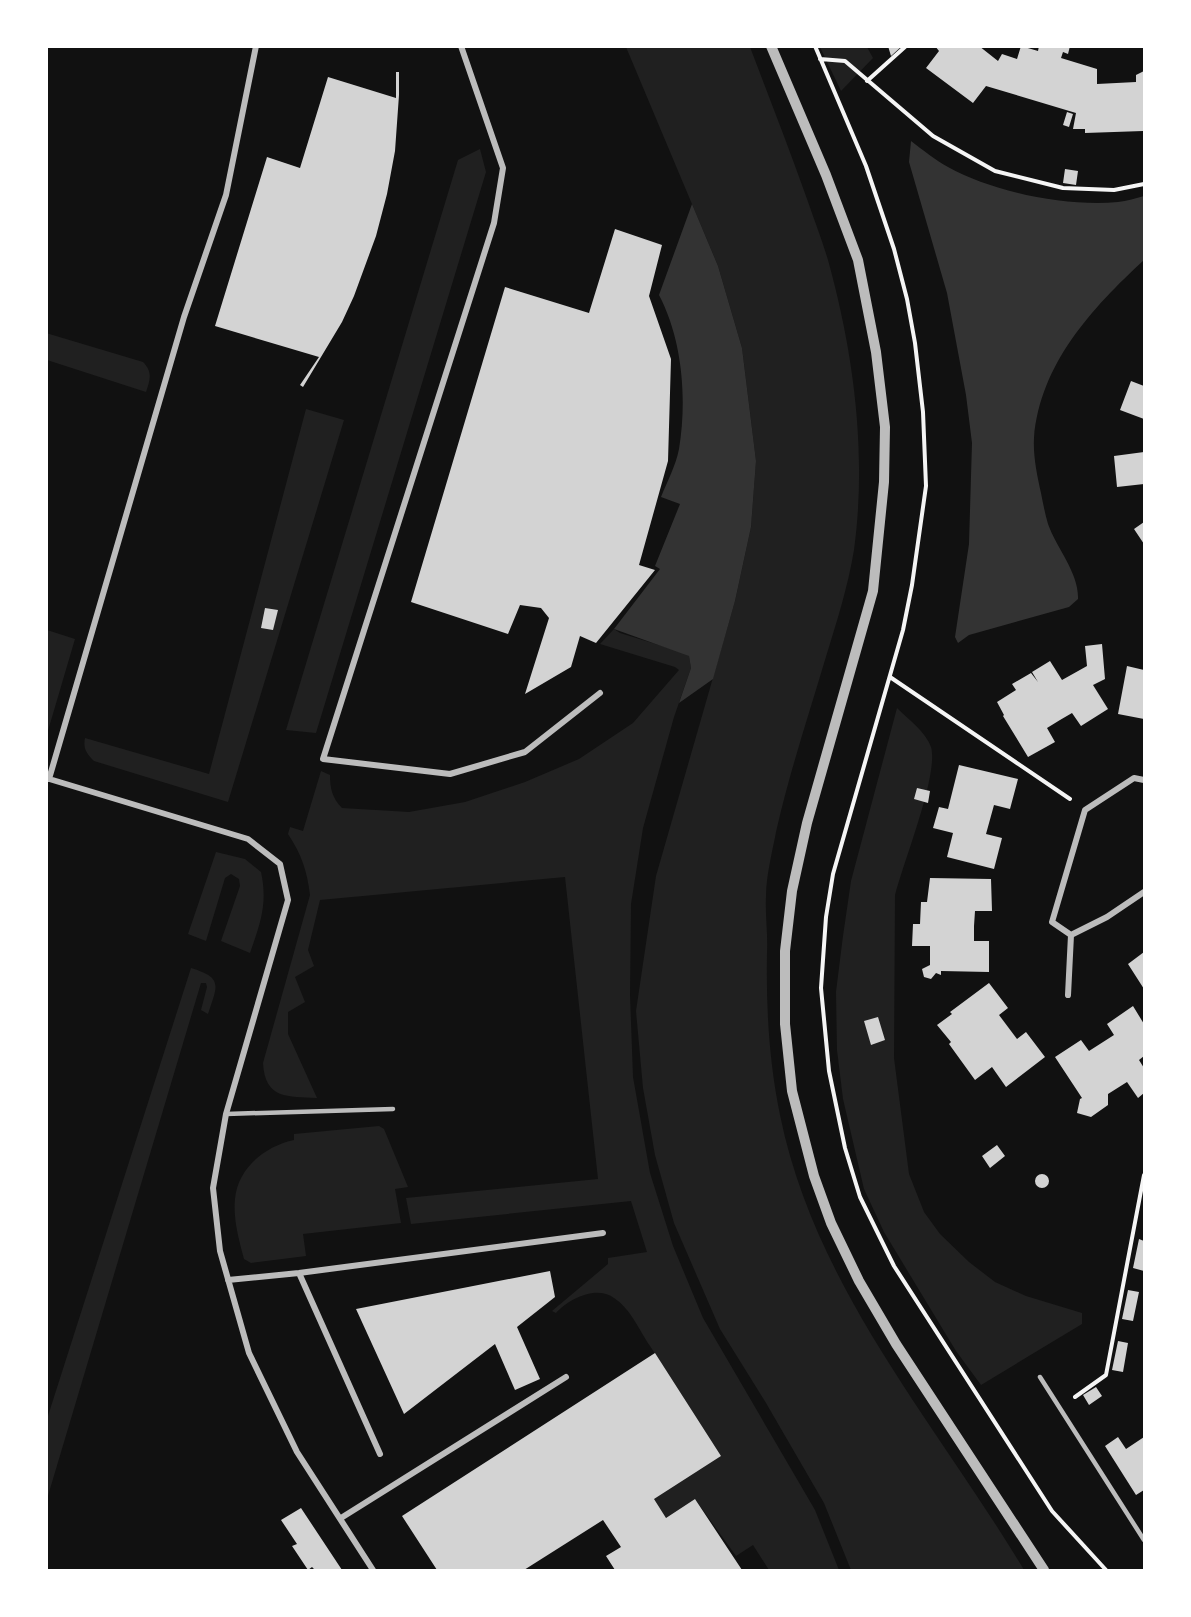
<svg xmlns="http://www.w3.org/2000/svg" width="1191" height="1617" font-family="Cabin,sans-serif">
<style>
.green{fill:#202020}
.water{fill:#333}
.building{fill:#d3d3d3}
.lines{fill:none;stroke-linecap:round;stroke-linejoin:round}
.path{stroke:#f5f5f5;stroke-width:4}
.service{stroke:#bcbcbc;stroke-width:4.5}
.minor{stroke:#bcbcbc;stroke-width:6}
.tertiary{stroke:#bcbcbc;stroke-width:10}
</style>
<rect width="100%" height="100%" fill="#111"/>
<path class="green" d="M626 47H750C769 97 789 148 807 199 814 219 822 240 828 260 854 354 867 454 854 550 848 587 836 624 825 660 808 717 789 774 776 832 772 853 766 876 766 896 765 915 768 934 767 953 766 1008 769 1061 780 1115 815 1288 936 1423 1024 1570H851L824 1503 766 1403 720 1329 674 1223 655 1155 643 1088 636 1011 656 876 735 601 751 527 756 461 742 348 718 266Z
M820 47H867L873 58 841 91Z
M480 149 486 172 316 733 286 730 458 160Z
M46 333 143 362C153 372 150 380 146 392L47 360Z
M306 409 344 420 228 802 94 761C86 753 83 748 85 738L209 774Z
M614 629 620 633 685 653 689 656 691 668 674 717 643 828 631 904 630 995 633 1077 650 1173 673 1246 703 1318 815 1510 839 1570H769L753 1545 736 1556 695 1499 666 1518 654 1499 721 1456C697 1419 674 1382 650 1346 639 1330 631 1309 614 1298 596 1285 569 1299 556 1313L552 1311 608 1264V1258L647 1252 631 1201 411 1224 406 1198 598 1179 565 877 320 900 308 950 314 966 295 977 305 1002 288 1012V1034L317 1098C288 1096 265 1100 263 1063L310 895C307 871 302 855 288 834L290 827 303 831 321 771 330 775C330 788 332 798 342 808L409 812 465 802 525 782 579 759 633 723 679 670 675 667 600 644Z
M47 630 75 639 47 734 46 630Z
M897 708C908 719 926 732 931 747 939 774 903 863 895 895L894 1058 909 1174 924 1212 940 1234 969 1262 995 1282 1026 1296 1082 1313V1324L981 1385 956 1351 884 1232 864 1189 843 1099 837 1050 836 992 843 936 851 881Z
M216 852 245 859 261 872C268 904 260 924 250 953L221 941 240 886 239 879 231 874 225 878 206 941 188 934Z
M191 968C224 978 217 986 208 1014L201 1010 207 987 206 983H201L47 1499V1419Z
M379 1126 384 1129 408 1187 395 1189 401 1223 303 1234 306 1256 251 1263 244 1259C239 1240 233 1219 235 1199 238 1167 266 1146 294 1140V1134Z"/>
<path class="water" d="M911 141C923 150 935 160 948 167 993 192 1067 207 1118 202 1127 201 1136 198 1144 196V260C1092 308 1040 364 1034 438 1033 456 1037 475 1041 493 1043 503 1045 514 1048 524 1057 549 1079 573 1078 599L1069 607 969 635 958 643 955 637 969 544 972 443 966 395 947 293 909 162Z
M692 204 718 266 742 348 756 461 751 527 735 601 713 679 679 703 691 668 689 656 614 629 660 569 655 566 680 504 661 497C667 482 676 465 679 449 687 400 683 341 659 295Z"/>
<path class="building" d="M888 46H902L891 56Z
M935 46H979L998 61 1002 54 1017 59 1021 46 1038 51 1039 46H1070L1068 54 1063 52 1061 58 1097 69V84L1136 82V75L1144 71 1143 131 1085 133V129H1073L1076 113 986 86 973 103 926 68 939 51Z
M396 72H399V95L395 151 387 194 376 236 354 296 342 322 303 387 300 385 319 357 215 326 267 157 300 168 328 77 396 98Z
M1067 112 1073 114 1069 127 1063 125Z
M1065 169 1078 171 1076 185 1063 183Z
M615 229 662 245 649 296 671 359 668 461 639 565 655 570 596 643 580 636 571 667 525 694 549 618 541 608 520 605 508 634 411 602 505 287 589 313Z
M1131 381 1144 386V419L1120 410Z
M1144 452V484L1117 487 1114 456Z
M1144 522V544L1134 529Z
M265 608 278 610 273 630 261 628Z
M1102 644 1105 679 1093 685 1108 709 1081 726 1072 713 1060 720 1047 728 1055 742 1028 757 1003 716 1004 715 997 702 1016 690 1012 684 1031 673 1038 682 1032 672 1050 661 1062 680 1087 666 1085 646Z
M1127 666 1144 670V719L1118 714Z
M959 765 1018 779 1010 809 994 805 986 834 1002 838 994 869 947 857 953 833 933 828 939 807 948 809Z
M917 788 930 791 928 803 914 799Z
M930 878 991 879 992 911H975L974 926V941H989V972L941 971V975L936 973 931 979 924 977 922 969 930 965V946H912L913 924H920L921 902H927Z
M1144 952V989L1128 964Z
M989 983 1008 1008 999 1015 1017 1039 1026 1032 1045 1057 1006 1087 992 1067 975 1080 949 1044 951 1042 937 1025 952 1014 950 1012Z
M1133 1006 1144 1024V1056L1139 1060 1144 1068V1093L1138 1098 1127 1082 1108 1094V1105L1091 1117 1077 1113 1080 1099 1082 1098 1055 1057 1081 1040 1089 1051 1114 1035 1107 1024Z
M878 1017 885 1040 871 1045 864 1021Z
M997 1145 1005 1156 990 1168 982 1156Z
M1035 1181a7 7 0 1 1 14 0a7 7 0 1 1-14 0Z
M1139 1239 1144 1241V1271L1133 1268Z
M550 1271 555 1297 517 1327 540 1379 515 1390 495 1344 404 1414 356 1309Z
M1128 1290 1139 1292 1133 1321 1122 1319Z
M1118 1341 1128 1343 1123 1372 1112 1370Z
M655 1353 721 1456 654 1499 666 1518 695 1499 742 1570H615L606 1556 621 1547 603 1520 524 1570H437L402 1516Z
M1096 1387 1102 1396 1089 1405 1083 1395Z
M1118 1437 1126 1449 1144 1437V1490L1136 1495 1105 1446Z
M301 1508 342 1570H315L312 1567 308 1570 292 1546 297 1544 281 1520Z"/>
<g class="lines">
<path class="path" d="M815 46 866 166 894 249 907 299 915 343 923 412 926 486 912 585 903 630 833 874 826 917 821 988 829 1071 845 1148 860 1197 894 1266 1052 1511 1106 1570
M820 59 845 61 933 136 995 171 1063 188 1114 190 1144 184
M867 81 906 46
M890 677 1070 799
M1075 1397 1106 1375 1144 1175"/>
<path class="service" d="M226 1114 393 1109
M1040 1377 1144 1540"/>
<path class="minor" d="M461 46 503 168 494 223 323 759 450 774 525 752 600 693
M46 778 248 839 280 864 288 900 226 1114 213 1188 220 1251 249 1353 297 1452 373 1570
M49 779 184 317 226 195 256 46
M1071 935 1052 922 1085 810 1134 778 1144 780
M1071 935 1107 917 1144 892
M1068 995 1071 935
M299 1273 380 1454
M228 1280 299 1273 603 1233
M341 1518 566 1377"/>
<path class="tertiary" d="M771 46 826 175 858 260 876 352 885 427 884 482 873 591 807 823 792 891 785 951V1024L792 1091 814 1176 831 1223 859 1281 896 1344 1044 1570"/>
</g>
<rect width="1191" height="1617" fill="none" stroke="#ffffff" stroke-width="96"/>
</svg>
